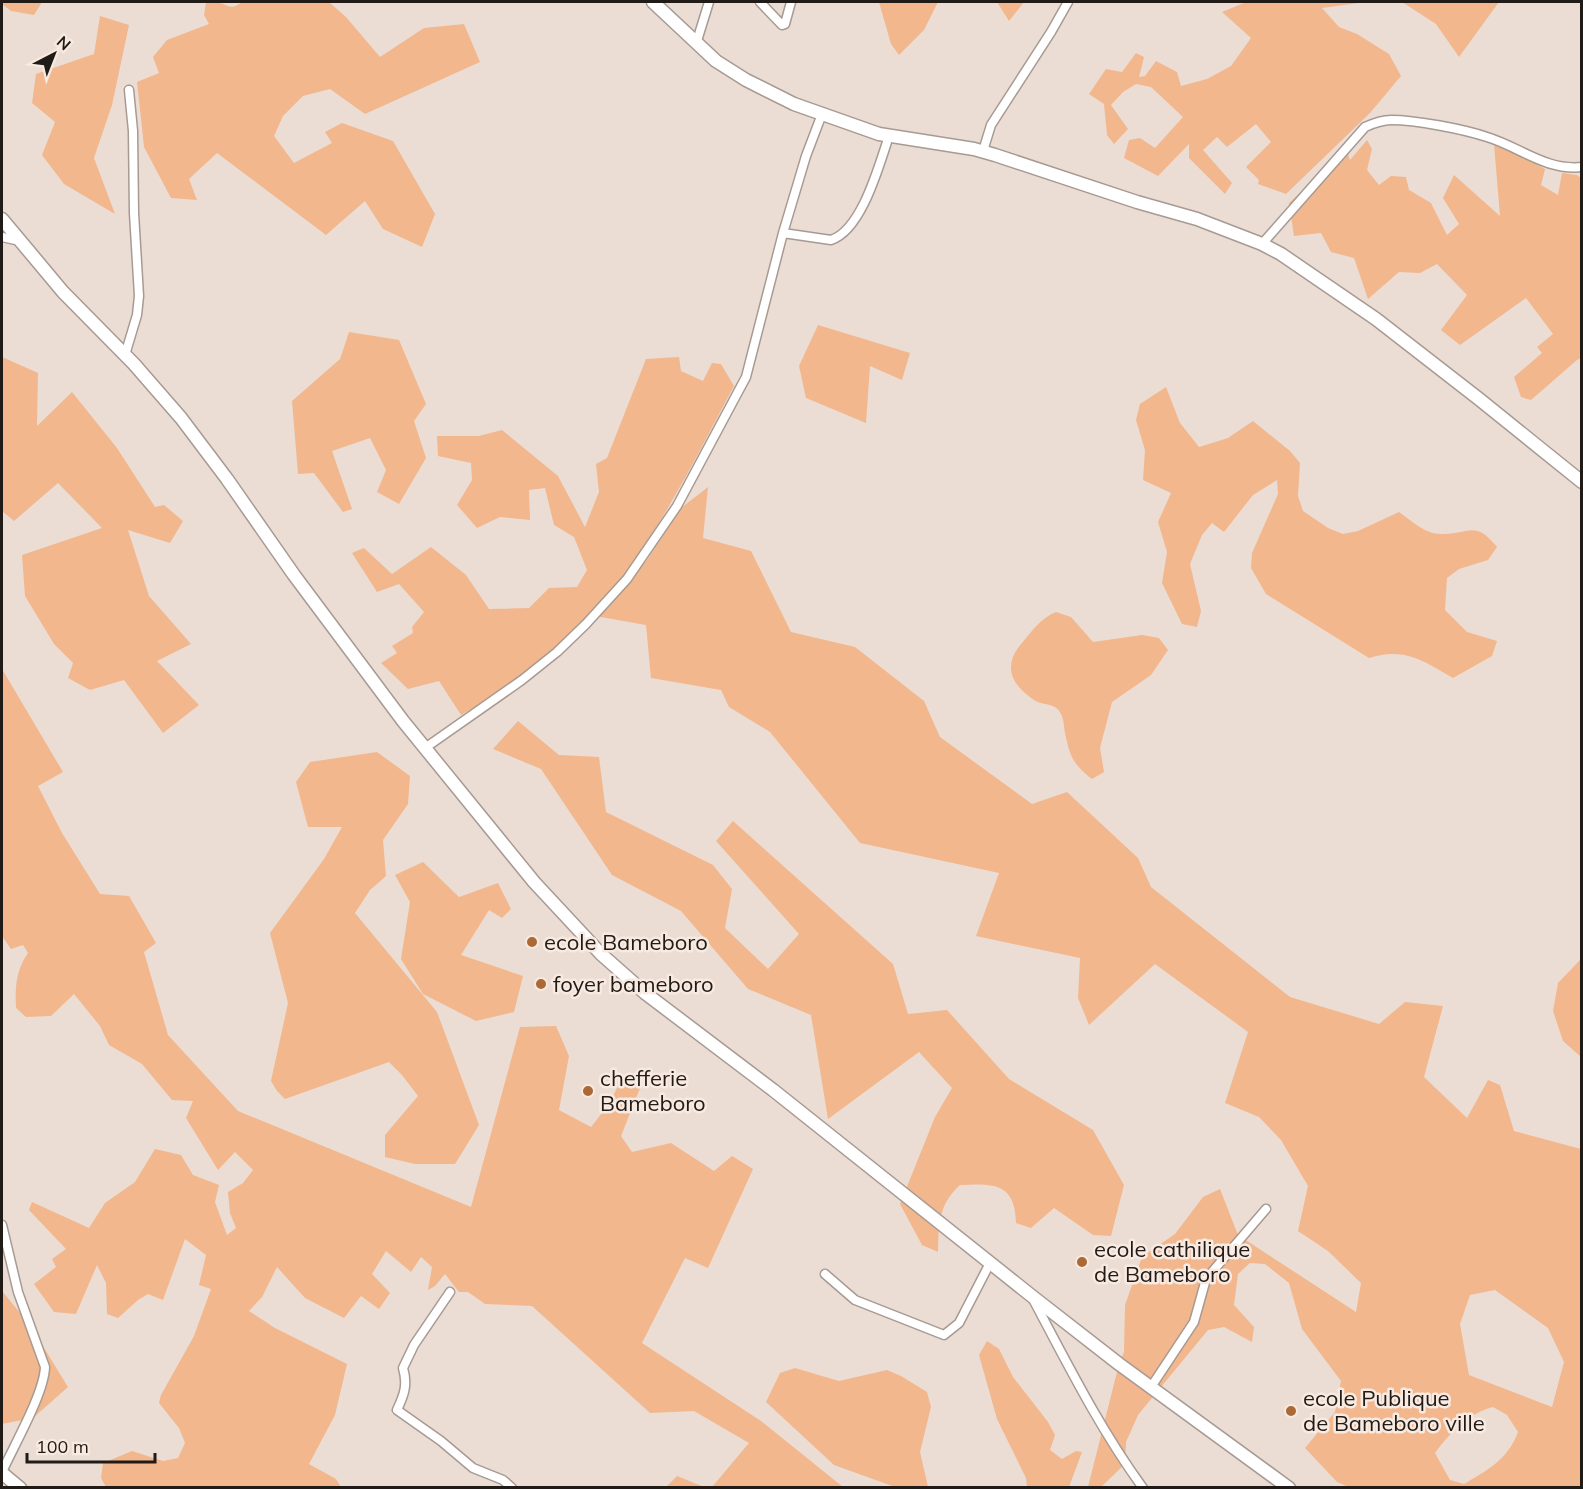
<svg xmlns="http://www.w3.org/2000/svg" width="1583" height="1489" font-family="Mulish,sans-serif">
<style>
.green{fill:#f2b78d;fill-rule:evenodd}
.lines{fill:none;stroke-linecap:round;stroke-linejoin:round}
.street-casing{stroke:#a79a92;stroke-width:11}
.secondary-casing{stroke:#a79a92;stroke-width:15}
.street{stroke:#fff;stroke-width:8}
.secondary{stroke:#fff;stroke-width:12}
.poi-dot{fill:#ab6935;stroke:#f8eae1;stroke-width:2}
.labels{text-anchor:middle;stroke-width:5;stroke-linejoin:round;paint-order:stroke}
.poi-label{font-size:22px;fill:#201b17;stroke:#f8eae1;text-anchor:start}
</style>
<rect width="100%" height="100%" fill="#ebddd4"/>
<path class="green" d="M2 2H42L34 15 11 11 2 4Z
M206 2C210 2 213 1 217 2 229 5 230 11 242 2H329L346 17 380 57 424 28 464 24 480 62 365 114 330 89 303 96 283 116 274 136 294 163 332 143 325 132 342 123 393 141 435 214 422 247 383 229 365 201 326 235 217 153 189 179 197 200 171 198 144 147 137 82 159 73 153 57 167 40 209 24 204 15Z
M879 2H938L924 30 899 55 891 44Z
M997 2H1024L1009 21Z
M1246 2H1366L1322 8 1339 27 1357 34 1389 54 1401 76 1370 113 1286 194 1258 184 1259 180 1246 167 1271 142 1256 124 1227 147 1217 137 1203 150 1232 183 1225 194 1189 158V144L1158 176 1124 158 1129 140 1140 138 1155 148 1183 117 1151 87 1136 84 1123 92 1111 105 1128 129 1114 144 1107 135 1104 104 1089 94 1106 69 1122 72 1136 53 1144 57 1139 77 1145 76 1156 61 1177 72 1181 86 1207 79 1231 66 1251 38 1222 12Z
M1402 2H1499L1459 57 1436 24Z
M100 16 129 25 112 105 94 158 115 214 64 184 42 155 55 122 32 103 36 74 94 54Z
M1367 140 1372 149 1367 170 1379 185 1391 176 1406 177 1409 190 1431 203 1447 235 1459 224 1443 198 1454 175 1500 216 1494 144 1524 157 1545 169 1541 185 1558 195 1562 173 1577 175 1582 179 1581 358 1577 360 1531 400 1521 397 1514 377 1542 353 1537 347 1553 334 1526 298 1460 345 1441 330 1467 295 1437 264 1420 273 1399 272 1368 299 1354 258 1331 252 1321 233 1294 236 1289 203 1317 177 1348 154 1350 160Z
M818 325 910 353 902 380 870 366 866 423 806 398 799 366Z
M349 332 399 340 426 404 414 421 426 458 399 504 377 492 386 470 370 438 332 451 352 509 343 512 314 473 298 474 292 401 340 359Z
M2 357 38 373 37 426 72 392 117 448 155 507 164 505 183 521 170 543 128 530 149 596 191 644 157 661 199 705 163 733 124 680 90 690 68 678 73 663 54 644 25 596 22 555 102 528 58 483 14 521 2 511Z
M679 357 681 371 703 381 712 363 721 364 734 386C705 440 678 495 644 546 637 557 630 570 621 580 582 630 516 685 461 715L439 681 408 689 381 663 397 653 392 646 413 633 412 627 424 612 399 584 377 592 352 553 364 548 392 574 431 547 466 575 489 609 529 608 549 588 577 587 587 570 574 537 554 525 545 488 529 490 530 520 500 517 477 528 457 505 472 480 471 463 438 456 437 436H479L502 430 558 476 585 527 599 492 596 464 607 458 646 359Z
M1166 387 1180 423 1199 447 1228 438 1253 421 1290 451 1300 463 1298 496 1303 511 1328 528 1343 534 1358 531 1399 512C1412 521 1425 534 1441 534 1470 535 1474 519 1497 547L1488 560 1459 569 1447 578 1445 610 1467 632 1497 641 1492 656 1453 678C1423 661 1405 647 1369 658L1266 594 1251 568 1252 553 1278 494 1277 480 1253 495 1224 532 1212 523 1202 535 1190 564 1201 611 1197 627 1182 624 1162 583 1167 552 1158 522 1171 493 1143 480 1145 450 1136 420 1140 404Z
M708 487 703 538 751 551 791 632 855 647 924 701 940 737 1032 804 1067 792 1138 858 1151 887 1290 997 1379 1024 1405 1002 1443 1006 1424 1077 1467 1118 1488 1080 1500 1085 1514 1131 1581 1149V1487L1351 1488 1337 1482 1305 1448 1335 1412 1341 1381 1302 1329 1289 1283 1265 1264 1250 1263 1238 1274 1234 1305 1254 1327 1252 1342 1224 1327 1208 1330 1138 1415 1126 1442 1125 1464 1101 1487H1088L1119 1364 1124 1352 1125 1305 1142 1257 1175 1234 1203 1197 1220 1189 1238 1235 1356 1312 1361 1283 1328 1251 1298 1231 1308 1186 1281 1140 1259 1117 1225 1103 1248 1032 1155 964 1089 1025 1078 998 1080 958 976 936 999 873 860 843 770 732 729 707 721 690 651 678 646 625 595 616 647 560 681 508ZM1495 1290 1548 1328 1564 1362 1552 1407 1469 1375 1460 1324 1470 1295ZM1493 1407 1507 1415 1518 1432C1508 1459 1488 1470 1464 1484L1450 1480 1435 1453C1450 1433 1468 1413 1493 1407Z
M1056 612 1071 617 1093 642 1142 635 1159 638 1168 650 1151 675 1112 702 1100 748 1104 772 1092 779C1073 764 1070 757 1065 733 1064 727 1064 720 1061 714 1056 702 1042 706 1034 700 1011 685 1002 665 1022 643 1032 631 1041 618 1056 612Z
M2 669 63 772 38 786 62 833 100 894 129 896 156 943 144 952 168 1035 238 1111 471 1207 520 1027 556 1026 569 1056 559 1110 591 1127 609 1104 621 1080 640 1088 621 1136 632 1152 671 1143 714 1171 732 1156 753 1169 708 1268 685 1258 642 1343 761 1421 843 1487H712L749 1443 694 1411 650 1413 532 1306 485 1304 468 1292H459L445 1274 435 1286 428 1290 432 1267 421 1257 411 1272 386 1251 372 1274 390 1293 379 1309 361 1296 344 1318 305 1298 277 1267 262 1297 249 1311 275 1328 347 1364 335 1415 309 1464 336 1479 341 1487H106L101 1478 103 1463 132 1451 163 1461 178 1458 185 1443 179 1428 159 1403 161 1395 194 1336 211 1289 199 1285 206 1255 185 1239 163 1300 148 1294 138 1300 118 1318 107 1314 106 1283 97 1265 76 1314 54 1312 34 1284 56 1267 52 1259 66 1249 29 1210 32 1202 89 1228 105 1203 135 1182 155 1149 181 1155 193 1175 219 1185 215 1202 227 1235 236 1228 230 1213 228 1192 243 1183 253 1170 235 1152 218 1170 186 1118 193 1101 172 1100 142 1064 109 1045 100 1026 74 994 51 1016 26 1017 16 1008C15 987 16 970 28 953L23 945 11 949 2 936Z
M518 721 559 755 599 757 606 812 713 865 732 889 725 928 768 969 799 934 716 841 733 821 893 964 908 1014 947 1010 1009 1079 1093 1130 1124 1185 1111 1236 1093 1235 1054 1208 1031 1228 1016 1223C1015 1182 993 1184 960 1185 938 1205 939 1224 938 1252L922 1245 900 1204 935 1117 952 1088 919 1052 828 1119 811 1015 748 989 681 911 612 875 541 769 493 749Z
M377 752 410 776 408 804 383 840 386 876 370 890 355 913 437 1012 479 1125 455 1164H415L385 1157V1135L418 1096 402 1075 389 1062 285 1099 277 1091 271 1081 288 1003 270 933 324 859 342 827H308L296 782 310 762Z
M423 862 459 897 498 883 511 909 502 918 489 910 461 955 523 976 514 1012 476 1021 423 994 401 959 410 902 395 875Z
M1581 959H1582L1581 1057 1563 1041 1553 1011 1558 983Z
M2 1291 30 1325 68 1387 33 1418 2 1424Z
M987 1341 999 1349 1013 1377 1048 1422 1055 1435 1050 1450 1062 1459 1076 1451 1082 1452 1069 1487H1027L1026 1478 997 1419 979 1355Z
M795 1368 839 1381 887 1370 901 1376 927 1392 931 1407 920 1452 928 1487H895L834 1465 766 1402 780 1373Z
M677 1476 704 1487H666Z"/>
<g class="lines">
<g class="street-casing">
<path id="street" d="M760 2 782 25 785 24 791 2
M696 44 709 2
M983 151 991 125 1051 32 1068 2
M783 233 831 240C862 230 879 165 889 136
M2 237 20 241
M1262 244 1365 127C1374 123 1382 120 1391 120 1416 120 1463 129 1487 137 1520 147 1546 171 1582 167
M125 355 137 315 139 296 134 213 133 131 129 90
M425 748 522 680 557 652 586 624 627 579 677 506 746 377 783 233 806 156 822 114
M2 1225 18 1292 45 1367C44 1394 14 1445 2 1472
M825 1274 855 1300 944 1335 959 1323 990 1263
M450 1292 414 1345 403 1368C408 1385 404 1395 397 1410L441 1441 473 1468 503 1480 512 1488
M1034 1301C1068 1365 1100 1429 1143 1488
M1151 1387 1194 1322 1206 1279 1266 1209"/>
</g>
<g class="secondary-casing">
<path id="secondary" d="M653 2 716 61 746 80 794 104 879 134 974 149 995 155 1137 202 1197 219 1262 244 1281 254 1376 319 1479 399 1582 482
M2 219 63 292 134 364 181 418 227 479 294 575 403 721 534 882 601 954 645 993 773 1090 1033 1297 1119 1364 1289 1488
M2 1473 20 1488"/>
</g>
<use href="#street" class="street"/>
<use href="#secondary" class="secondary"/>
</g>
<g class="poi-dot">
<circle cx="532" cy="942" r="6"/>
<circle cx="541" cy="984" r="6"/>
<circle cx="588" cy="1091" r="6"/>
<circle cx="1082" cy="1262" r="6"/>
<circle cx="1291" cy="1411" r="6"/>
</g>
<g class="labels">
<g class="poi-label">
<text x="544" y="950">ecole Bameboro</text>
<text x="553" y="992">foyer bameboro</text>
<text x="600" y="1086">chefferie<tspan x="600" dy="25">Bameboro</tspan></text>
<text x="1094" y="1257">ecole cathilique<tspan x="1094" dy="25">de Bameboro</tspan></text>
<text x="1303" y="1406">ecole Publique<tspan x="1303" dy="25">de Bameboro ville</tspan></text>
</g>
</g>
<rect width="1583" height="1489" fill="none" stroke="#201b17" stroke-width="6"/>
<g transform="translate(54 54) rotate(42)" stroke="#f8eae1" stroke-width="4.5" paint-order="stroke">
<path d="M0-4.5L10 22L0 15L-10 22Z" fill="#201b17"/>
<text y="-9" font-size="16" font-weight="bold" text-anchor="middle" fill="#201b17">N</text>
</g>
<path d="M27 1453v9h128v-9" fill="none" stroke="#201b17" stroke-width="3"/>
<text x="36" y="1453" font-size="18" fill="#201b17" stroke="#f8eae1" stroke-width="4.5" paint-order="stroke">100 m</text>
</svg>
